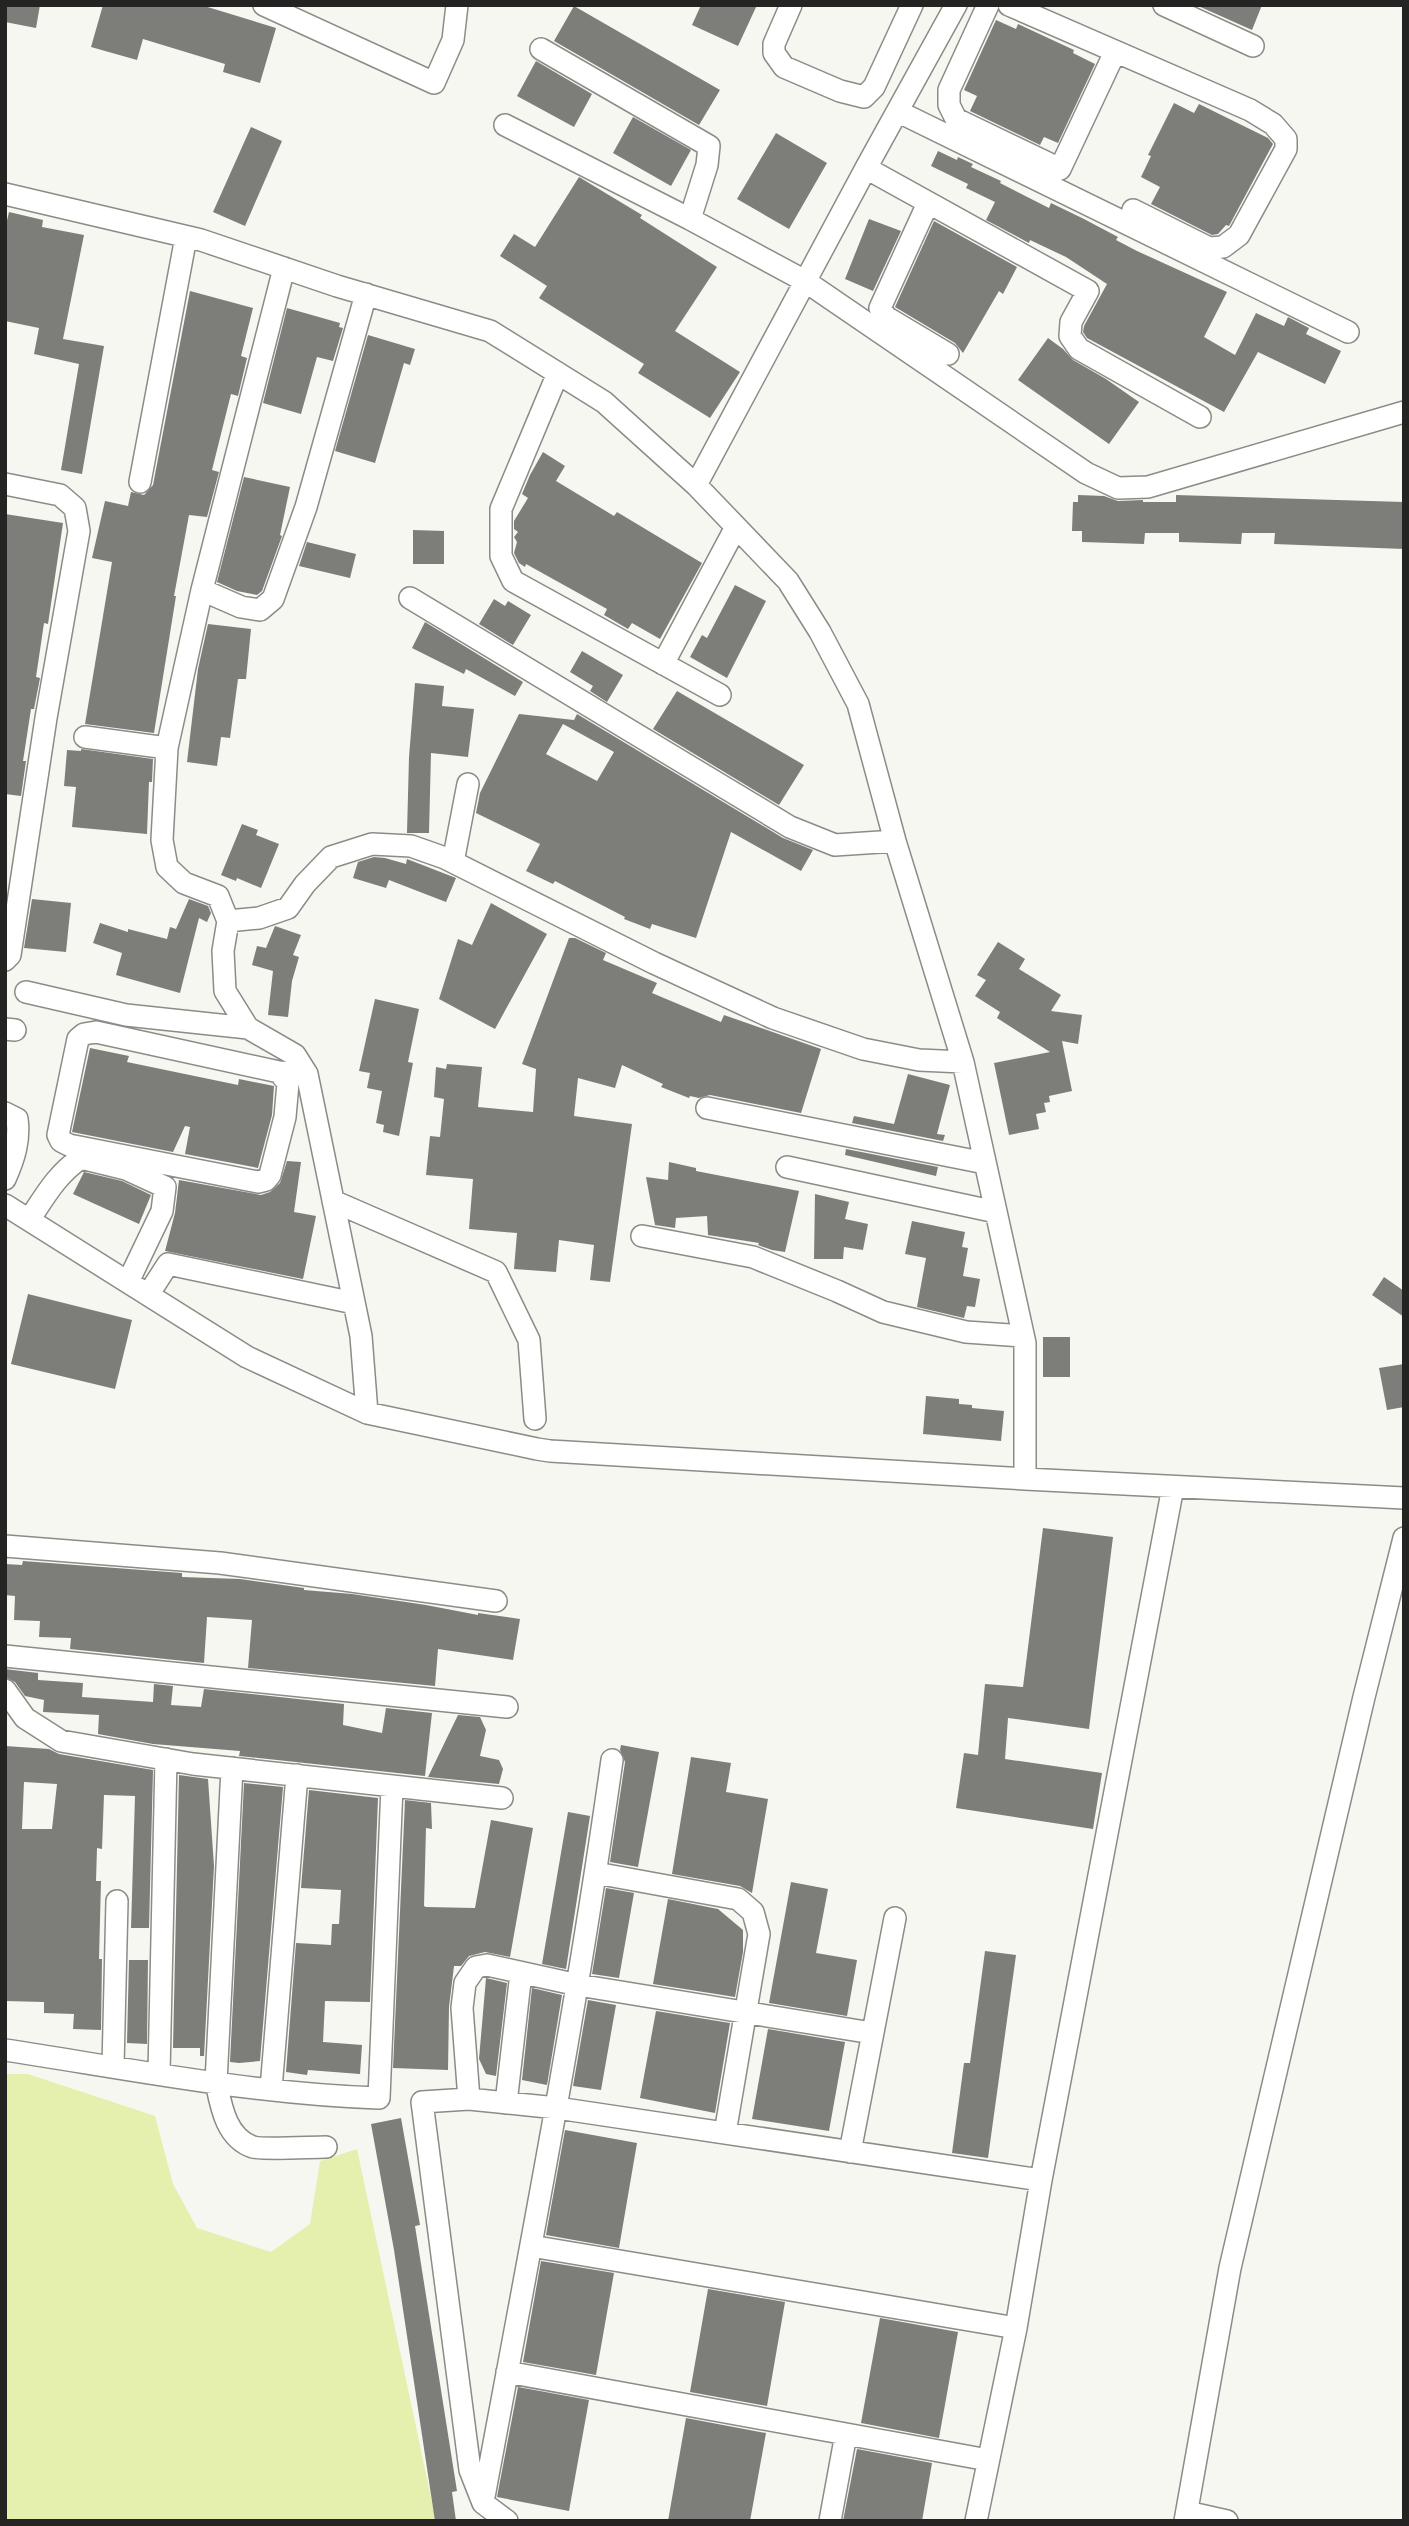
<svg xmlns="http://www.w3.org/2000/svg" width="1409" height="2526" font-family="'Roboto Condensed',sans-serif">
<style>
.green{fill:#e5efae}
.building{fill:#7d7e79;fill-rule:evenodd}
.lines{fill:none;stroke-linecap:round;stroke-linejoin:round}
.minor-casing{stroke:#8b8c86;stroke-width:24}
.minor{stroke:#fff;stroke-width:21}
</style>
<rect width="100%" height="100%" fill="#f6f7f1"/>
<path class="green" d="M5 2074H28L155 2116 173 2184 197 2228 271 2252 310 2224 320 2161 357 2149 436 2521H5Z"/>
<path class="building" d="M5 5H40L36 28 5 22Z
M103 5H201L276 28 260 83 223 72 225 64 143 39 137 60 91 47Z
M701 5H757L738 46 692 25Z
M1196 5H1262L1252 30Z
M574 6 720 90 699 125 554 41Z
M996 20 1016 29 1018 24 1074 50 1073 53 1095 64 1058 143 1044 137 1040 145 970 111 977 96 964 90Z
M536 61 592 94 574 127 517 96Z
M1174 103 1194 113 1199 104 1268 138 1273 144 1229 226 1226 225 1218 234 1212 235 1151 204 1160 187 1141 177 1151 156 1148 155Z
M633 117 691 150 671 186 613 153Z
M251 127 282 141 245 226 213 212Z
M776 133 827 163 789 229 737 199Z
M938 151 957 160 958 157 973 164 971 167 1001 181 1000 183 1049 208 1051 203 1084 219 1118 237 1116 240 1137 251 1227 292 1204 337 1235 355 1256 313 1284 326 1288 317 1309 328 1306 334 1341 351 1325 384 1258 352 1224 412 1087 338 1083 332 1084 326 1107 284 1066 257 1030 240 1029 243 986 220 995 202 966 188 968 184 931 166Z
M579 177 642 215 640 218 717 267 675 331 740 372 710 418 638 373 644 364 539 298 547 286 500 256 514 234 535 247Z
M9 212 43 220 42 227 84 235 63 339 104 346 82 474 61 470 79 364 34 354 39 328 5 321V229Z
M869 219 901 231 873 291 845 279Z
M934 221 1017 267 1003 294 999 291 963 353 955 343 895 307Z
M190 291 253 308 241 356 247 358 238 396 231 394 212 470 219 472 207 517 189 515 174 596H176L154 733 85 724 112 562 92 558 105 501 128 506 131 492 144 495 153 485Z
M287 308 340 323 339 327 343 328 333 361 317 357 301 414 263 403Z
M368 335 415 349 410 365 404 363 375 463 335 451Z
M1048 338 1063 349 1073 360 1106 379 1139 402 1109 444 1018 380Z
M543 452 565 466 556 481 614 516 617 512 702 563 660 639 632 623 628 629 604 615 607 609 526 564 525 567 519 563 514 553 517 542 514 537 518 532 514 529V521L528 498 522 494 530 475Z
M244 477 290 487 280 535 282 536 262 591 257 595 237 591 217 582Z
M1078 495 1104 496 1118 501 1143 500V502H1176V495L1404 502V549L1274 544 1275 533H1242L1241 544 1179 542V533H1145L1144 544 1082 542V531H1072L1073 502H1078Z
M5 514 63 523 48 624 44 623 36 677 40 678 34 709H31L23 761H26L21 796 5 794Z
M413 530 444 531V564H413Z
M307 542 356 554 350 578 299 566Z
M735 585 766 601 727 678 690 657 702 635 707 638Z
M494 599 505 606 508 601 531 615 513 645 479 624Z
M425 622 523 682 515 696 466 669 464 674 412 648Z
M208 624 251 629 246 679H238L230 738 221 737 217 766 187 762 198 669Z
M582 651 623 675 607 702 590 691 593 686 570 672Z
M415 683 444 686 442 706 474 709 468 757 431 753 429 833H407L409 757Z
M677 691 804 765 779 805 653 729Z
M519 714 574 720 577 714 783 838 813 850 801 871 731 832 696 938 652 924 650 929 624 919 625 917 555 881 553 884 526 871 540 844 476 813 480 793ZM563 724 614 752 597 781 546 754Z
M81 749 153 759 152 782H149L147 834 72 827 76 787 64 786 67 750 81 751Z
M242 824 258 830 256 835 279 844 261 888 237 878 236 881 221 875Z
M374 857 385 858 406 864 407 859 456 878 446 902 389 880 386 888 353 878 358 862Z
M32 899 71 903 66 952 24 948Z
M189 899 208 906 211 913 207 922 199 918 180 993 116 975 122 953 93 943 100 923 128 932V929L167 939 170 927 176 929Z
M491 903 547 934 495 1029 439 999 458 939 472 945Z
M275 926 301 935 293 955 299 957 292 981 288 1017 268 1015 273 971 252 965 257 946 266 948Z
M569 938H575L606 953 603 960 657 983 652 993 721 1022 724 1015 821 1049 801 1113 710 1095 699 1098 690 1096 689 1098 661 1087 663 1084 622 1065 615 1088 578 1078 574 1116 632 1124 610 1282 590 1280 594 1245 559 1240 556 1272 514 1269 517 1233 469 1229 473 1179 426 1175 430 1136 440 1137 444 1099 434 1097 436 1067 446 1069 447 1064 482 1067 478 1107 533 1112 536 1069 522 1064Z
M998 942 1025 959 1019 969 1061 995 1051 1011 1082 1015 1078 1044 1062 1041 1072 1091 1049 1096 1050 1102 1044 1103 1046 1112 1036 1114 1039 1129 1009 1135 994 1063 1050 1052 997 1018 1000 1012 975 996 986 980 977 975Z
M375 999 419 1009 408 1062 413 1063 399 1136 383 1132 384 1125 376 1123 382 1091 367 1088 370 1073 359 1071Z
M90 1048 129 1056 127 1062 238 1085 239 1079 274 1086 272 1115 258 1168 185 1154 190 1127 185 1126 173 1152 72 1132Z
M908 1074 950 1085 937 1134 945 1135 943 1141 852 1123 854 1116 894 1124Z
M846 1149 938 1167 936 1176 845 1155Z
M287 1161 301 1162 294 1212 316 1216 303 1279 165 1251 175 1213 179 1180 261 1195 270 1192 280 1183Z
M669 1162 696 1168V1171L799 1191 785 1252 772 1250 758 1245 759 1243 708 1235 707 1216 676 1218 675 1228 655 1225 646 1177 668 1180Z
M84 1172 122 1181 151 1195 139 1224 73 1194Z
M815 1194 849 1202 845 1219 868 1224 863 1250 844 1247 843 1259H814Z
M912 1221 965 1232 962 1247 968 1248 963 1276 980 1279 975 1307 967 1306 964 1318 917 1307 926 1258 905 1254Z
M1384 1277 1404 1291V1317L1372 1295Z
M28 1294 132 1320 115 1389 11 1364Z
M1043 1337H1070V1377H1043Z
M1404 1364V1407L1387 1410 1379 1368Z
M926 1396 959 1399V1404L972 1405V1408L1004 1411 1001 1441 923 1434Z
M1043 1528 1113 1537 1089 1729 1008 1718 1005 1759 1102 1773 1093 1829 956 1808 964 1753 978 1755 985 1684 1023 1687Z
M23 1561 182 1573V1577L240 1579 304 1588V1590L352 1594 426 1605 478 1615V1613L520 1619 513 1660 438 1649 435 1686 248 1668 252 1620 207 1617 204 1663 70 1649 71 1638 39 1637 40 1621 14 1620 15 1596 5 1595V1564L22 1565Z
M5 1669 38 1673V1680L83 1683 82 1697 153 1702 154 1684 173 1686 171 1705 201 1707 204 1689 344 1704 343 1725 382 1733 386 1708 432 1713 425 1776 239 1756 240 1751 153 1744 98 1734 99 1715 43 1712 44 1700 25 1696 15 1682 5 1677Z
M458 1715 480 1717 486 1730 480 1756 499 1760 503 1769 499 1784 428 1777Z
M621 1745 659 1752 638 1867 610 1862 625 1762 620 1750Z
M5 1746 49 1749 59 1754 153 1770 149 1928H131L135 1796 104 1795 102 1849 97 1848 96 1881H101L99 1959H102L101 2030 73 2029 74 2014 44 2013V2002L5 2001ZM24 1782 57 1784 52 1829H22Z
M691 1757 731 1763 726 1792 768 1799 752 1893 740 1886 672 1874Z
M179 1775 208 1779 214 1866 204 2056H200V2048H173Z
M244 1783 283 1787 260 2061 239 2063 230 2062Z
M309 1790 378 1798 370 2002 325 2001 323 2042 362 2045 360 2074 308 2070 307 2075 286 2072 296 1943 331 1945 332 1924H339L341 1890 301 1888Z
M405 1800 431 1803 432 1829 426 1828 424 1906 426 1907 475 1908 491 1820 533 1828 510 1957 485 1952 469 1956 461 1966H454L449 2007 448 2070 393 2068Z
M568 1812 590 1816 566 1969 542 1964Z
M791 1882 828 1889 816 1953 857 1960 847 2016 769 2003Z
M606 1888 634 1893 619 1978 592 1974Z
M668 1899 718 1909 743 1930V1952L735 1997 653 1984Z
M985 1951 1016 1955 988 2158 952 2153 964 2063H970Z
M129 1960H148L147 2044 127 2043Z
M486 1978 507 1983 496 2076 486 2074 479 2059Z
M532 1988 562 1995 547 2085 522 2080Z
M588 2000 616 2005 601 2090 573 2086Z
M656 2011 730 2023 715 2113 640 2098Z
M768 2029 845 2042 829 2131 752 2119Z
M401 2118 420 2225 415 2226 457 2491 452 2492 456 2521H435L394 2250 371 2124Z
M565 2130 637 2143 619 2248 546 2235Z
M541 2261 614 2273 596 2375 523 2362Z
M708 2289 785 2302 767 2406 690 2392Z
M880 2318 958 2332 939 2438 861 2423Z
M518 2387 589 2400 569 2511 497 2497Z
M686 2418 766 2433 750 2521H668Z
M857 2449 932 2463 922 2521H843Z"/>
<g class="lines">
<g class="minor-casing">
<path id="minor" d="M264 5 434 83 453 40 457 5
M791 5 774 44V53L784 67 840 91 864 97 874 87 912 5
M988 5 949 90V105L956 119 1060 169 1115 52
M1009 5 1250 110 1273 124 1286 139V149L1239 235 1223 247 1209 248 1133 210
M1164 5 1253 46
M541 49 709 146 707 165 690 219
M899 112 1348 332
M505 125 690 219 805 281 1086 473 1118 488 1148 487 1404 412
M866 168 1088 291 1071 322 1070 336 1079 349 1200 417
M5 194 201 240 337 286 490 331 604 402 696 485 788 581 820 632 858 704 895 841 963 1062 1025 1343V1479
M928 203 880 308 886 317 948 354
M284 268 202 590 167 748 162 840 167 867 184 883 218 896 228 921 223 951 225 991 248 1028 295 1055 307 1074 361 1336 367 1413
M558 373 501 509V556L513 581 720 695
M140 482 186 237
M5 484 60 495 75 508 79 531 46 718 10 955 5 960
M696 485 866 168 956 5
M202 590 241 607 260 610 273 599 306 507 366 294
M410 598 790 827 835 845 895 841
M663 664 736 527
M85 737 167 748
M453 862 468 784
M228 921 259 918 288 908 305 884 331 857 372 844 411 846 445 858 654 963 773 1018 863 1049 919 1060 963 1062
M26 992 126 1015 248 1028
M5 1029 15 1030
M279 1072 288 1083 285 1117 270 1175 266 1180 258 1182 69 1145 61 1141 58 1135 78 1039 84 1034 96 1032 279 1072 307 1074
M707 1108 985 1163
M5 1113 17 1119C20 1140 14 1159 5 1179
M787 1167 996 1212
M333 1201 496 1272 529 1340 535 1419
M5 1205 247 1357 367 1413 537 1449 550 1451 1025 1479 1404 1498
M29 1220C45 1196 57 1174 81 1158L126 1169 165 1187 162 1211 128 1282
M642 1236 753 1257 837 1291 883 1312 966 1332 1023 1336
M148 1295 168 1264 354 1303
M5 1546 220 1563 496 1601
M5 1656 507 1707
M5 1690 25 1718 61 1741 193 1764 502 1798
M232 1768 216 2082C221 2106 226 2138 253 2147 264 2150 311 2147 326 2147
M596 1873 738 1899 753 1912 759 1934 725 2133
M5 2050C129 2069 254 2094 379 2098L392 1786
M113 2066 117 1901
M159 2073 166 1759
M271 2089 297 1775
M469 2099 462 2008 465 1983 476 1967 487 1965 578 1985 872 2033
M506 2103 521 1973
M850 2152 895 1918
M531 2246 1016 2328
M507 2372 988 2460
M483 2502C529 2255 577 2009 612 1760
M1187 2512 1227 2521
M507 2521 483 2503 470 2470 422 2102 469 2099 557 2108 1041 2180
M830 2521 846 2434
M976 2521 1016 2328 1041 2180 1173 1487
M1185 2521 1230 2268 1364 1697 1404 1538"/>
</g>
<use href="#minor" class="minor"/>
</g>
<rect width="1409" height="2526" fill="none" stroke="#242422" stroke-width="14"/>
</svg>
